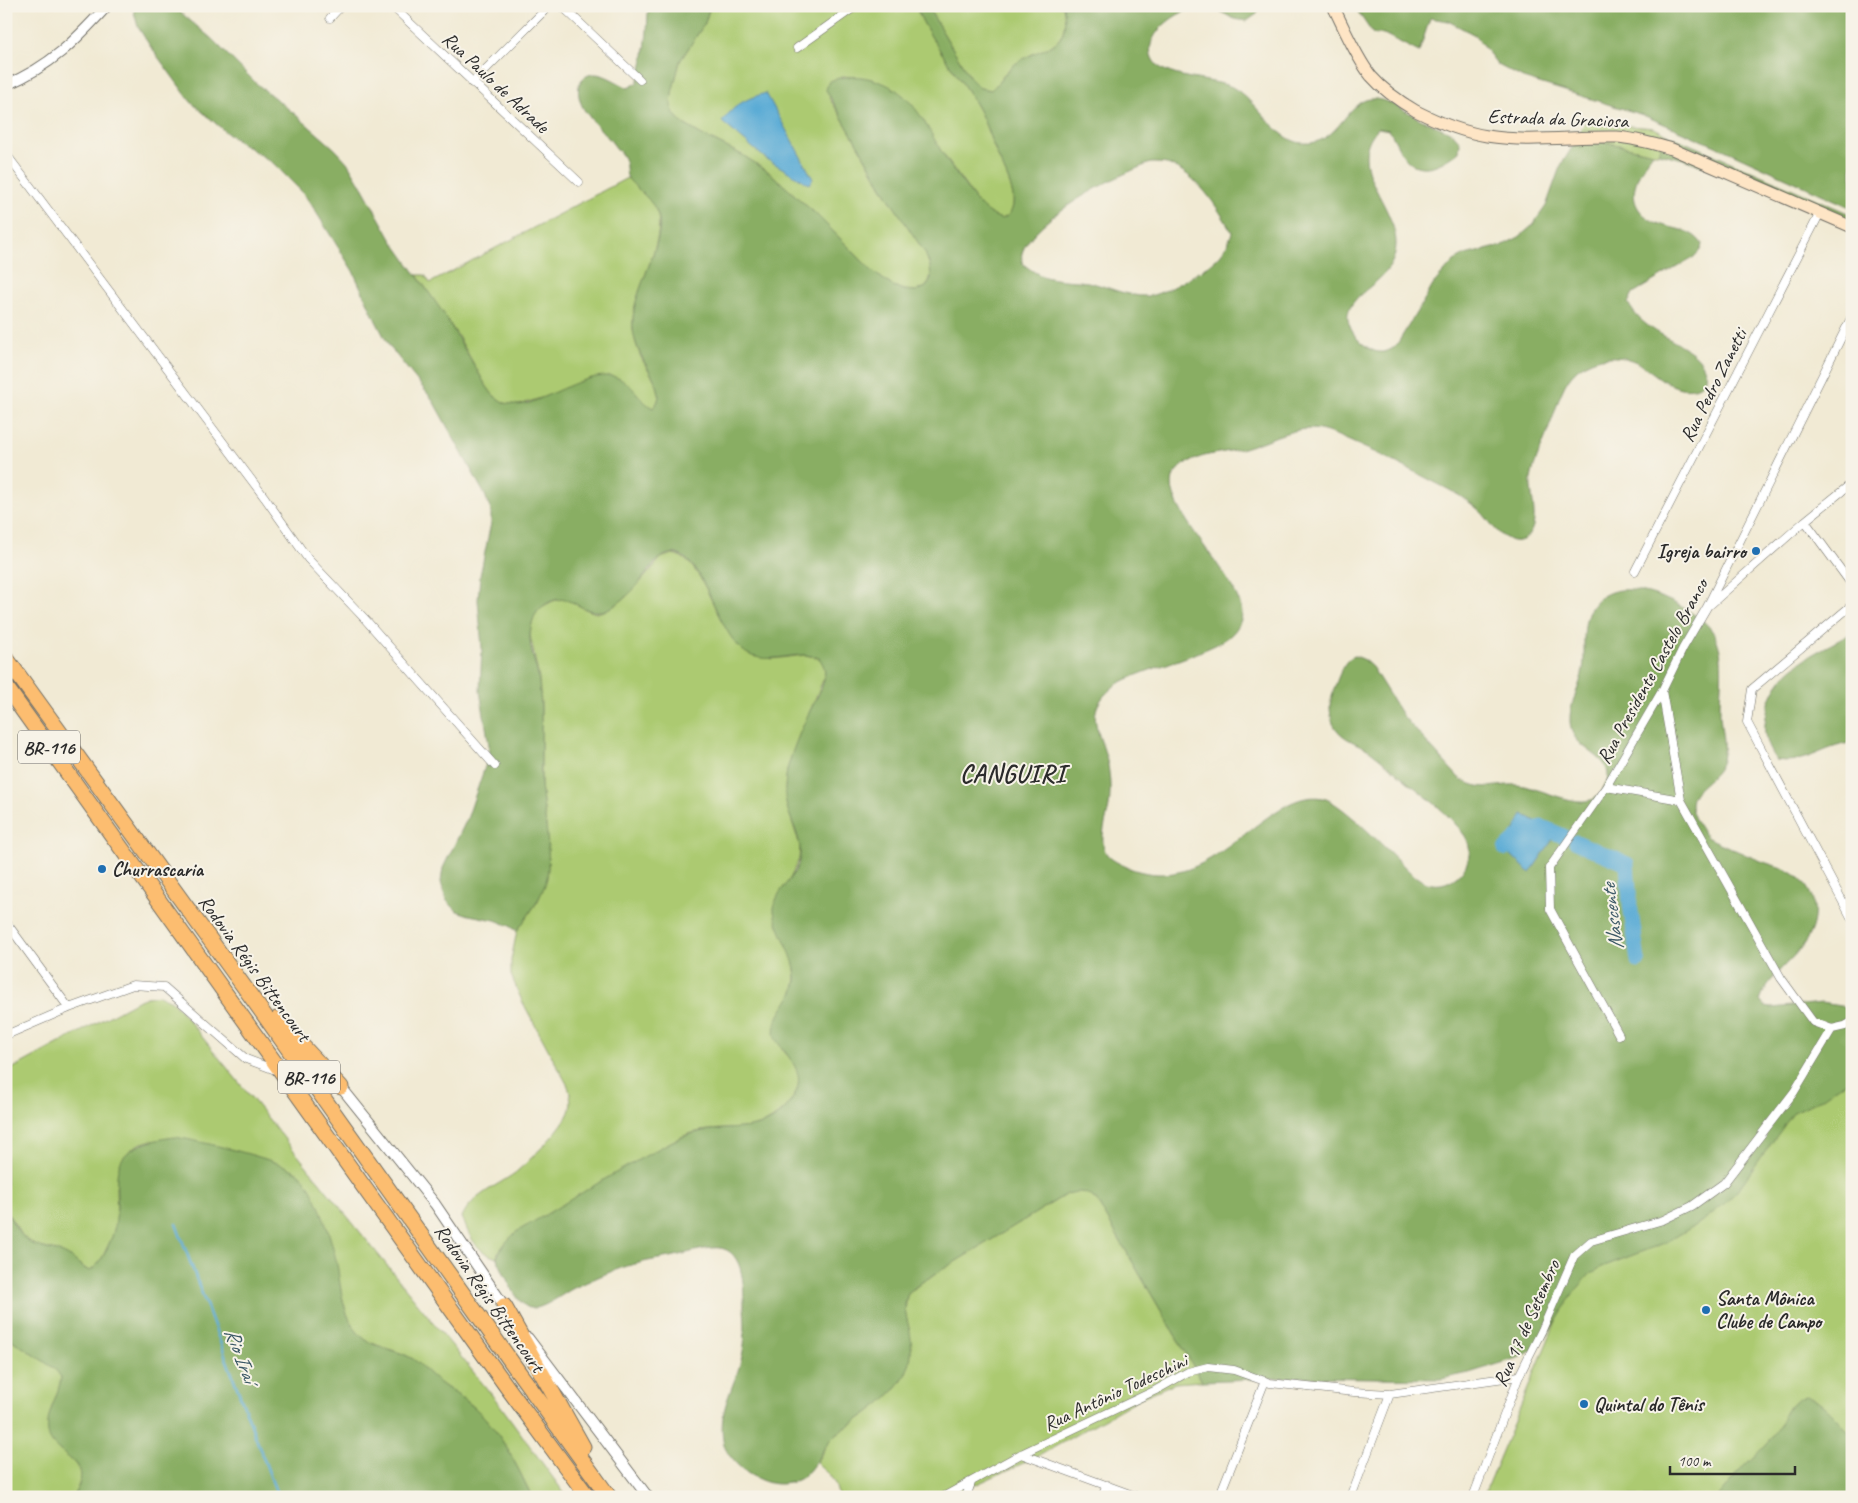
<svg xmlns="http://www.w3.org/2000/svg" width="1858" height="1503" font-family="Caveat,sans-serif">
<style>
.green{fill:#acca71;stroke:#6c7a4e}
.forest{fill:#89ae63;stroke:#5a6c47;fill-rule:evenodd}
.water{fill:#5aabd5;stroke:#426b80}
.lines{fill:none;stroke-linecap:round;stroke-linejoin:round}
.stream{stroke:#5aabd5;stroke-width:2.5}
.river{stroke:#5aabd5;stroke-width:15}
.minor-casing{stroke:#706e66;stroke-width:9}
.tertiary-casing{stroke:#706e66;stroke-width:12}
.secondary-casing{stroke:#706e66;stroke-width:13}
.motorway-casing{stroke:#706e66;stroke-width:17}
.minor{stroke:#fff;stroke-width:8}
.tertiary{stroke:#fff;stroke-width:10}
.secondary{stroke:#fee5c5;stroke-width:11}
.motorway{stroke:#fcbd6f;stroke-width:15}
.poi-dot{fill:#1f6fb2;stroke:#f7f3e8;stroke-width:2}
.labels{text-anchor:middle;stroke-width:4;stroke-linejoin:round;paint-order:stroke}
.shield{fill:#f7f3e8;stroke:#686764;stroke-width:1}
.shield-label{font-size:19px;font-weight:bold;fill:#2b2b2b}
.street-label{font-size:20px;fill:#2b2b2b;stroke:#f7f3e8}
.poi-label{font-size:20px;font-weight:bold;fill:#2b2b2b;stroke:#f7f3e8;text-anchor:start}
.water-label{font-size:21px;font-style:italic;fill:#3b5866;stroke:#f7f3e8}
.district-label{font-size:25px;font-weight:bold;letter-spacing:1px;fill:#2b2b2b;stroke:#f7f3e8}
</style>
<rect width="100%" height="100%" fill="#f7f3e8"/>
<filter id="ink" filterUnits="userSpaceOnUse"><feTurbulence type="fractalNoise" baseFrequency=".02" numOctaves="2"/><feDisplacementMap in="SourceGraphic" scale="10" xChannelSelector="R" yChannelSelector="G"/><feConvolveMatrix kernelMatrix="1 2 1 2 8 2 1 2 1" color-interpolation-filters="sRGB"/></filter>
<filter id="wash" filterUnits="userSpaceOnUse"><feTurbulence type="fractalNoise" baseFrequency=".0096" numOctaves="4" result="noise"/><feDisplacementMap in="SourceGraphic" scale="20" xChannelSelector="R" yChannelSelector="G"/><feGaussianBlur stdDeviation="1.12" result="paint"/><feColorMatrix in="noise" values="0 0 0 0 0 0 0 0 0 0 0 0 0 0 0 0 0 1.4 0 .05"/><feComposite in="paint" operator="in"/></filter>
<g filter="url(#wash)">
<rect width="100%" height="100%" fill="#f1ead4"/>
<path class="green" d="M710 6H917C917 12 921 18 924 24 939 52 960 77 976 105 984 118 988 133 994 147 1000 165 1029 208 1002 219L990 215 979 205 941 151 871 79 843 76 829 98C851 130 868 165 888 197 901 218 924 242 930 266 932 275 930 280 926 287L916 291 903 290 891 285 872 271 818 216 769 172 744 156 702 135 682 123 674 114 671 105 672 92 680 61 705 23Z
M927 6H1063C1067 24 1065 40 1047 49 1040 53 1032 54 1025 58 1019 62 1011 67 1006 72 1001 78 998 85 992 90L980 88 971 79Z
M1585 122 1654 128 1666 134 1658 153H1653L1579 136Z
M627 178C636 187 647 196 654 206 672 234 634 286 633 320 632 333 636 345 641 357 648 372 669 393 653 408L645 404 627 384 550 395 519 405 504 403 493 395 485 384 458 336 417 275H425L430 283Z
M672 554C699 557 711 606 725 626 731 635 761 652 772 659L805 655 819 658 825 666 824 678 799 737 787 770 785 789 787 806 800 846 799 859 789 881 790 949 794 962 796 978 794 991 789 1001 782 1049C788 1056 797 1065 799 1074 803 1090 788 1107 776 1116 751 1136 718 1124 689 1134 672 1140 657 1150 642 1159 591 1186 545 1219 498 1252L497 1258C476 1252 469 1236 462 1217 471 1196 497 1186 515 1173 529 1161 566 1126 570 1109 572 1101 570 1093 568 1086L522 1001 511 975V960L517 931 538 901 547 876 546 827 541 785V704L539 679 530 635 533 617 541 607 553 601 561 599 571 601 585 609 596 613 604 611 620 602 637 586 661 558Z
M159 995 172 1001 186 1017 500 1405 567 1497H532C517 1466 500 1430 474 1407 462 1396 447 1389 434 1379 426 1372 420 1363 411 1358 399 1351 386 1349 372 1343 350 1335 344 1307 340 1286L152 1140 139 1144 129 1151 116 1187 117 1221 112 1238 99 1264 90 1271 86 1269 68 1256 57 1251 36 1246 24 1238 6 1211V1072L137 1001 147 997Z
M1852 1067V1497H1483L1583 1256 1794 1112Z
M1076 1191 1088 1193 1097 1201 1202 1381 1175 1383 1142 1397 1037 1457 948 1497H838C836 1478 829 1475 816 1463L829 1441 835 1435 868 1413 892 1392 912 1347 905 1311 907 1295 922 1282 1065 1195Z
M6 1336 56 1369 61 1377 60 1389 52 1408 55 1446C75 1462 90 1472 72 1497H6Z"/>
<path class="forest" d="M134 6H173L212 39 257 84 296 115 335 149 347 162 362 187 391 239 444 314 485 384 493 395 504 403 519 405 529 403C551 395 584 376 606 376 613 375 619 378 625 382 636 389 641 402 653 408 669 393 648 372 642 357 636 346 632 333 633 321 633 289 667 241 658 215 653 200 639 191 629 180 625 175 627 167 625 161 624 157 620 152 617 149 608 135 594 125 585 111 577 99 573 77 593 74 604 73 618 83 628 88L637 83C645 59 648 32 648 6H710L705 23 680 61 672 93 671 105 674 114 682 123 702 135 744 156 769 172 818 216 872 271 891 285 903 290 916 291 926 287 931 278 930 266 925 253 888 197 826 90 829 81C846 75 861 75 878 81 912 93 923 120 940 149 949 164 958 177 968 190 978 204 986 214 1002 219 1029 208 1000 165 994 147 988 133 984 118 976 105 960 77 939 52 924 24 921 18 917 12 917 6H927L971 79 980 88 991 90C1001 81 1007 69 1018 62 1045 44 1072 50 1063 6H1259L1257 14 1247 21C1242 20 1237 20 1232 18 1224 14 1217 8 1208 7 1186 3 1141 33 1152 58 1161 80 1212 78 1232 87 1255 99 1277 141 1302 143 1341 147 1346 95 1376 99 1391 101 1405 111 1418 118 1429 124 1441 127 1452 133L1460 142 1459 151C1447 161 1428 173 1412 164 1401 158 1396 140 1389 130L1378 128C1343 166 1396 203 1396 244 1396 282 1353 288 1348 314 1347 319 1349 324 1351 329 1356 339 1362 344 1372 350 1381 354 1388 352 1396 346L1435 282 1454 261 1465 255 1501 246 1519 237 1532 226 1546 206 1560 167 1579 136 1653 153C1634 177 1621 207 1657 223 1673 230 1692 228 1702 244L1701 249 1694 257 1633 293 1628 303C1641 328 1667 336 1690 351 1711 365 1713 393 1681 388 1666 385 1654 373 1642 365 1624 354 1600 354 1582 366 1574 371 1568 379 1564 387 1558 399 1555 413 1550 425 1544 443 1534 461 1531 479 1529 497 1543 526 1524 539 1520 542 1512 542 1508 539 1496 534 1489 519 1480 511 1467 499 1452 491 1436 483 1409 469 1382 455 1354 443 1340 437 1325 429 1310 429 1288 429 1265 442 1244 448 1226 453 1205 453 1189 462 1182 465 1175 470 1173 478 1163 510 1241 579 1242 614 1242 621 1237 629 1232 634 1223 643 1208 648 1197 653 1170 664 1142 671 1117 684 1080 712 1100 728 1108 765 1110 778 1111 792 1109 806 1107 820 1099 837 1105 851 1109 860 1121 864 1129 868 1193 892 1231 839 1280 809 1293 801 1307 795 1323 798 1342 802 1395 858 1412 874 1418 878 1424 883 1432 884 1457 888 1479 858 1465 836 1450 814 1425 796 1404 779 1393 769 1381 759 1369 750 1357 743 1342 739 1335 727 1331 721 1330 712 1330 705 1331 696 1341 666 1348 660 1350 658 1352 657 1355 656L1363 659 1372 667 1402 715 1459 778C1483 793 1492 784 1517 785 1540 786 1591 818 1603 789 1604 786 1607 781 1608 778 1610 752 1570 751 1570 721 1569 705 1580 687 1583 670 1586 652 1581 631 1588 614 1609 567 1675 599 1703 621 1729 642 1720 679 1720 707 1719 724 1726 743 1722 760 1716 785 1679 787 1695 819 1699 827 1702 832 1708 838 1725 845 1743 854 1761 861 1774 866 1788 868 1799 878 1821 899 1818 928 1799 950 1787 964 1765 982 1760 1001L1765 1007 1772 1008 1822 1003 1852 1008V1080L1837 1087 1817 1101 1794 1112 1737 1191 1724 1204 1704 1220 1667 1242 1602 1267 1590 1274 1572 1295 1547 1335 1533 1350 1521 1357 1469 1373 1441 1379 1307 1377 1202 1381 1097 1201C1086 1191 1079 1190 1065 1195L922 1282C917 1286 909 1291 907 1296 902 1308 908 1321 910 1332 912 1343 912 1355 909 1365 901 1391 874 1409 853 1423 845 1428 836 1433 830 1440 818 1455 812 1476 792 1482 776 1487 763 1482 749 1474 738 1467 724 1453 723 1439 718 1408 736 1385 742 1356 746 1340 745 1323 744 1307 744 1285 744 1244 712 1248 701 1249 690 1252 680 1255 665 1258 650 1260 635 1264 614 1269 594 1279 574 1288 564 1293 541 1311 530 1308 516 1305 503 1270 497 1258 500 1247 508 1240 516 1232 558 1208 598 1182 640 1159 657 1150 673 1139 691 1134 731 1122 770 1141 795 1094 807 1071 786 1056 775 1038 769 1014 798 1000 796 976 795 954 773 924 774 908 776 889 797 877 800 858 802 839 792 824 787 807 784 795 785 782 787 770 792 751 800 731 809 713 814 702 822 690 824 679 826 670 824 665 819 658 815 657 809 655 804 655 787 655 770 662 752 656 718 643 708 563 677 554 659 550 647 575 637 585 633 591 627 596 621 601 583 632 574 581 542 607 534 613 531 624 530 634 529 650 537 666 539 682 543 716 540 750 541 784 543 813 552 850 547 878 542 898 529 914 517 931L510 926 495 920 469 915 457 911 446 900 441 882 443 868 467 819 488 758 489 745 480 691 482 648 478 600 480 576 491 523V511L485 495 432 399 389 346 376 321 353 271 311 204 302 192 273 163 228 134 191 102 150 46 138 27 134 12ZM1151 163C1156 163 1162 163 1167 164 1197 173 1217 207 1232 232 1229 243 1223 254 1214 261 1203 271 1161 296 1147 296 1127 297 1107 286 1088 282 1075 280 1062 281 1049 278 1039 276 1031 270 1023 264 1022 261 1021 256 1022 253 1033 218 1118 174 1151 163Z
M1354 6H1852V208L1727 151 1643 115 1523 78 1498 65 1475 35 1448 21 1430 18 1419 52 1384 34H1373Z
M1666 134 1852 215V220L1683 159 1658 153Z
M1852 633V743C1822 746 1808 765 1776 760 1765 745 1763 734 1766 716 1774 667 1813 655 1852 633Z
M175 1137C199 1141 285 1160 301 1175 318 1192 334 1246 338 1270 341 1292 344 1319 361 1336 374 1349 397 1349 413 1359 421 1364 427 1373 435 1379 448 1390 463 1397 475 1408 501 1431 517 1466 532 1497H72C100 1460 52 1458 48 1433 45 1413 59 1396 61 1377L55 1369 6 1336V1211C14 1224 21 1240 37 1246 47 1250 58 1250 67 1255 76 1260 81 1268 90 1271 100 1264 103 1257 108 1246 135 1192 83 1148 175 1137Z
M1806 1396C1826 1403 1838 1421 1852 1437V1497H1718C1726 1487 1734 1476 1743 1467 1755 1455 1768 1445 1777 1430 1786 1415 1788 1401 1806 1396Z"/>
<path class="water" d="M766 93 813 179 809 184 765 158 722 122C735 104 745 99 766 93Z
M1523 814 1557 833 1530 873 1505 849Z"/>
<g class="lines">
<path class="stream" d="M176 1224 278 1497"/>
<path class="river" d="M1576 842 1627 864 1630 904 1638 961
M1505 849 1524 832 1542 827 1563 836"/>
</g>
</g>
<g filter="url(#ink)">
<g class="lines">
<g class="minor-casing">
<path id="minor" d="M392 6 579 182
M562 6 640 80
M330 18 341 6
M797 48 856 6
M472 83 549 6
M6 154 265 498 308 559 364 618 495 766
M1805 521 1852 585
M1635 571 1820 213
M1711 604 1805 521 1852 483
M1852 605 1752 689 1747 722 1852 919
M1662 691 1681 800
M1606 787 1681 800 1781 978 1813 1022 1832 1029 1845 1026 1852 1022
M6 922 69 1008
M6 1035 69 1008 133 985 164 987 246 1059 278 1071
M1619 1035 1550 909 1549 868 1606 787 1662 691 1683 648 1707 607 1852 316
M1021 1454 1138 1497
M943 1497 1021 1454 1156 1390 1188 1372 1208 1367 1234 1370 1270 1383 1354 1392 1390 1394 1519 1376
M966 1497 971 1483
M1102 1497 1107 1485
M1219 1497 1265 1381
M1351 1497 1390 1394
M1473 1497 1519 1376 1542 1330 1574 1256 1591 1241 1663 1220 1692 1206 1724 1183 1794 1092 1832 1029"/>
</g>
<g class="tertiary-casing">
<path id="tertiary" d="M6 85C51 66 75 41 107 6
M341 1087 435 1204 507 1310
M528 1338 648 1497"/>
</g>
<g class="secondary-casing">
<path id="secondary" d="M1333 6C1344 28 1356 57 1371 76 1384 91 1399 101 1416 111 1438 122 1463 132 1487 136 1529 143 1574 136 1616 137 1635 138 1654 144 1672 149L1852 227"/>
</g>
<g class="motorway-casing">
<path id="motorway" d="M6 658 245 988 520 1374 609 1497
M6 687 507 1387 588 1497
M277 1019 341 1087
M504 1306 583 1447"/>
</g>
<use href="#minor" class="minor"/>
<use href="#tertiary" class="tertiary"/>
<use href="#secondary" class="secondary"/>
<use href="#motorway" class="motorway"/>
</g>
</g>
<g class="poi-dot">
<circle cx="1756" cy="551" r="5"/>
<circle cx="102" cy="869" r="5"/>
<circle cx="1706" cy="1310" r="5"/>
<circle cx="1584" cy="1404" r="5"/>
</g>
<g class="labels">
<g class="shield">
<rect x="18" y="730.5" width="62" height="33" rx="4"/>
<rect x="278" y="1060.5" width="62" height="33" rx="4"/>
</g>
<g class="shield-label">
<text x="49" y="754">BR-116</text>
<text x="309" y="1084">BR-116</text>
</g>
<g class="street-label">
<text transform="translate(496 82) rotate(43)" y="7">Rua Paulo de Adrade</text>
<text transform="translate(1558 118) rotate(2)" y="7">Estrada da Graciosa</text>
<text transform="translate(1713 385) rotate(-63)" y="7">Rua Pedro Zanetti</text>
<text transform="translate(1652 671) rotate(-61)" y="7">Rua Presidente Castelo Branco</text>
<text transform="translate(255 968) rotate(54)" y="7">Rodovia Régis Bittencourt</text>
<text transform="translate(490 1298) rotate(55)" y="7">Rodovia Régis Bittencourt</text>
<text transform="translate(1526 1323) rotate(-66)" y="7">Rua 17 de Setembro</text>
<text transform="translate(1115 1392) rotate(-25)" y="7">Rua Antônio Todeschini</text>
</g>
<g class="poi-label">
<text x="1746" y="558" text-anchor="end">Igreja bairro</text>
<text x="112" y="876">Churrascaria</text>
<text x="1716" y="1305">Santa Mônica<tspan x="1716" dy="23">Clube de Campo</tspan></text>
<text x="1594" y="1411">Quintal do Tênis</text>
</g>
<g class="water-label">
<text transform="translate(1612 917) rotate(-97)" y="7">Nascente</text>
<text transform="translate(241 1355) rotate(69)" y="7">Rio Iraí</text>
</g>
<g class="district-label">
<text x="1013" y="782">CANGUIRI</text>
</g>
</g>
<rect width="1858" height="1503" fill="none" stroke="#f7f3e8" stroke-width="25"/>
<path d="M1670 1466v8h125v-8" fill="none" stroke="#2b2b2b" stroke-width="2.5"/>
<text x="1678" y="1466" font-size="15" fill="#2b2b2b" stroke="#f7f3e8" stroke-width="4" paint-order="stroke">100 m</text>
</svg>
